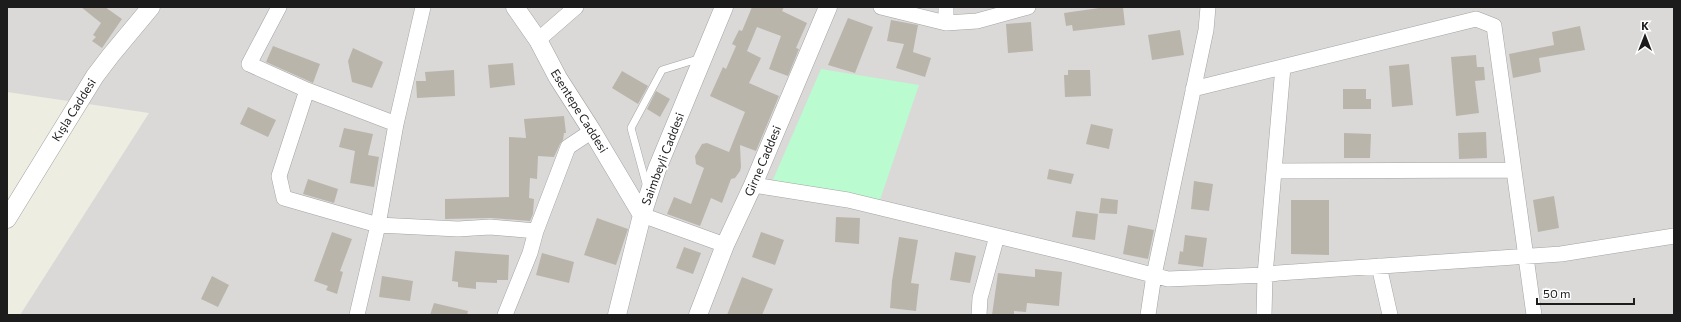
<svg xmlns="http://www.w3.org/2000/svg" width="1681" height="322" font-family="Commissioner,sans-serif">
<style>
.residential{fill:#dad9d8}
.park{fill:#bafbd0}
.building{fill:#bab5aa}
.lines{fill:none;stroke-linecap:round;stroke-linejoin:round}
.service-casing{stroke:#a3a3a3;stroke-width:8}
.minor-casing{stroke:#a3a3a3;stroke-width:16}
.tertiary-casing{stroke:#a3a3a3;stroke-width:19}
.service{stroke:#fff;stroke-width:7}
.minor{stroke:#fff;stroke-width:15}
.tertiary{stroke:#fff;stroke-width:18}
.labels{text-anchor:middle;stroke-width:4;stroke-linejoin:round;paint-order:stroke}
.street-label{font-size:12px;fill:#1c1c1c;stroke:#fff}
</style>
<rect width="100%" height="100%" fill="#eeede1"/>
<path class="residential" d="M7 7H1674V315H20L149 113 7 92Z"/>
<path class="park" d="M821 69 919 85 880 200 772 182Z"/>
<path class="building" d="M81 7H105L122 19 102 48 92 41 96 37 93 35 101 23Z
M752 7H784L782 11 807 23 796 48 799 49 788 76 769 69 781 36 757 27 747 51 761 58 749 83 779 96 756 151 740 145 741 167 740 171 735 178 731 179 722 203 711 198 700 226 667 214 674 197 691 204 704 168 696 164 695 156 702 144 707 143 729 152 745 112 710 96 723 67 726 69 736 46 732 44 739 30 742 31Z
M1099 7H1123L1125 25 1073 31 1072 25 1066 26 1064 13 1099 8Z
M848 18 873 27 855 73 828 65Z
M891 20 918 25 913 52 931 58 925 77 896 68 904 44 887 41Z
M1031 22 1033 51 1008 53 1006 24Z
M1580 26 1585 50 1539 58 1541 72 1513 78 1509 54 1554 45 1552 32Z
M1180 30 1184 55 1152 60 1148 35Z
M273 46 320 64 313 83 266 62Z
M353 48 383 62 372 88 352 82 348 61Z
M1476 55 1477 67H1484L1485 80 1475 81 1479 113 1456 116 1451 57Z
M513 63 515 85 490 88 488 65Z
M1409 64 1413 105 1392 107 1389 66Z
M454 70 455 96 417 98 416 81H426L425 72Z
M1068 70H1090L1091 96 1065 97 1064 75H1068Z
M622 71 648 86 638 104 612 88Z
M1343 89H1366V99H1371V109H1343Z
M656 91 670 99 660 117 647 109Z
M248 107 276 120 268 137 240 124Z
M564 116 566 133H564L563 140 560 144 554 157 538 156 537 179 530 178 529 198 534 199 533 214 530 221 491 218 445 219V199L509 197V137L526 138 524 119Z
M1091 124 1113 129 1109 149 1086 144Z
M344 128 373 134 368 155 379 157 374 187 350 183 355 151 339 147Z
M1486 132 1487 158 1459 159 1458 133Z
M1344 133 1371 134 1370 158H1344Z
M1049 169 1074 174 1071 184 1047 179Z
M308 179 338 189 334 203 303 194Z
M1194 181 1213 184 1209 211 1191 209Z
M1554 196 1559 228 1538 232 1533 200Z
M1101 198 1118 200 1117 214 1099 213Z
M1291 200H1329V255L1291 254Z
M1076 211 1098 214 1095 240 1072 237Z
M836 217 860 218 859 244 835 242Z
M597 218 628 229 616 265 584 255Z
M1128 225 1154 230 1148 259 1123 254Z
M332 232 352 239 340 271 343 272 337 294 326 290 328 286 314 281Z
M761 232 784 240 775 265 752 257Z
M1185 235 1207 238 1203 267 1178 264 1180 251 1183 252Z
M899 237 918 240 911 283 919 284 916 311 890 308 892 281Z
M684 247 701 253 693 274 676 268Z
M455 251 509 255 508 280H497V283L476 282V289L458 287V282L452 281Z
M955 252 976 256 970 283 950 280Z
M542 253 574 262 569 283 536 275Z
M1035 269 1062 272 1059 306 1027 303 1026 312 1014 311V315H992L998 273 1035 277Z
M212 276 229 285 218 307 201 299Z
M382 276 413 281 410 301 379 297Z
M742 277 773 289 762 315H727Z
M434 303 468 311 467 315H430Z"/>
<g class="lines">
<g class="service-casing">
<path id="service" d="M647 187 631 128 662 70 701 58"/>
</g>
<g class="minor-casing">
<path id="minor" d="M279 7 249 64 307 90 396 124
M881 7 946 23 977 21 1028 7
M946 7V23
M538 40 576 7
M1193 89 1476 19 1494 26 1534 315
M307 90 279 176 284 198 378 225 458 229 490 227 536 231
M1274 171 1514 170
M753 185 848 200 1072 254 1168 279 1265 275 1278 273 1561 254 1674 236
M642 215 725 245
M1379 266 1390 315
M357 315 378 225 396 124 423 7
M505 315 530 253 536 231 568 147 592 131
M979 315 980 298 997 236
M1148 315 1154 275 1206 30 1208 7
M1264 315 1265 275 1283 67"/>
</g>
<g class="tertiary-casing">
<path id="tertiary" d="M515 7 538 40 558 78 592 131 642 215
M7 219 95 76 111 55 151 7
M617 315 642 215 657 169 724 7
M698 315 725 245 753 185 828 7"/>
</g>
<use href="#service" class="service"/>
<use href="#minor" class="minor"/>
<use href="#tertiary" class="tertiary"/>
</g>
<g class="labels">
<g class="street-label">
<text transform="translate(74 110) rotate(-58)" y="4">Kışla Caddesi</text>
<text transform="translate(579 111) rotate(58)" y="4">Esentepe Caddesi</text>
<text transform="translate(663 159) rotate(-69)" y="4">Saimbeyli Caddesi</text>
<text transform="translate(763 161) rotate(-67)" y="4">Girne Caddesi</text>
</g>
</g>
<rect width="1681" height="322" fill="none" stroke="#1c1c1c" stroke-width="16"/>
<g transform="translate(1645 36)" stroke="#ffffff" stroke-width="3" paint-order="stroke">
<path d="M0-3L7 15L0 10L-7 15Z" fill="#1c1c1c"/>
<text y="-6" font-size="11" font-weight="bold" text-anchor="middle" fill="#1c1c1c">K</text>
</g>
<path d="M1537 298v6h97v-6" fill="none" stroke="#1c1c1c" stroke-width="2"/>
<text x="1543" y="298" font-size="12" fill="#1c1c1c" stroke="#ffffff" stroke-width="3" paint-order="stroke">50 m</text>
</svg>
